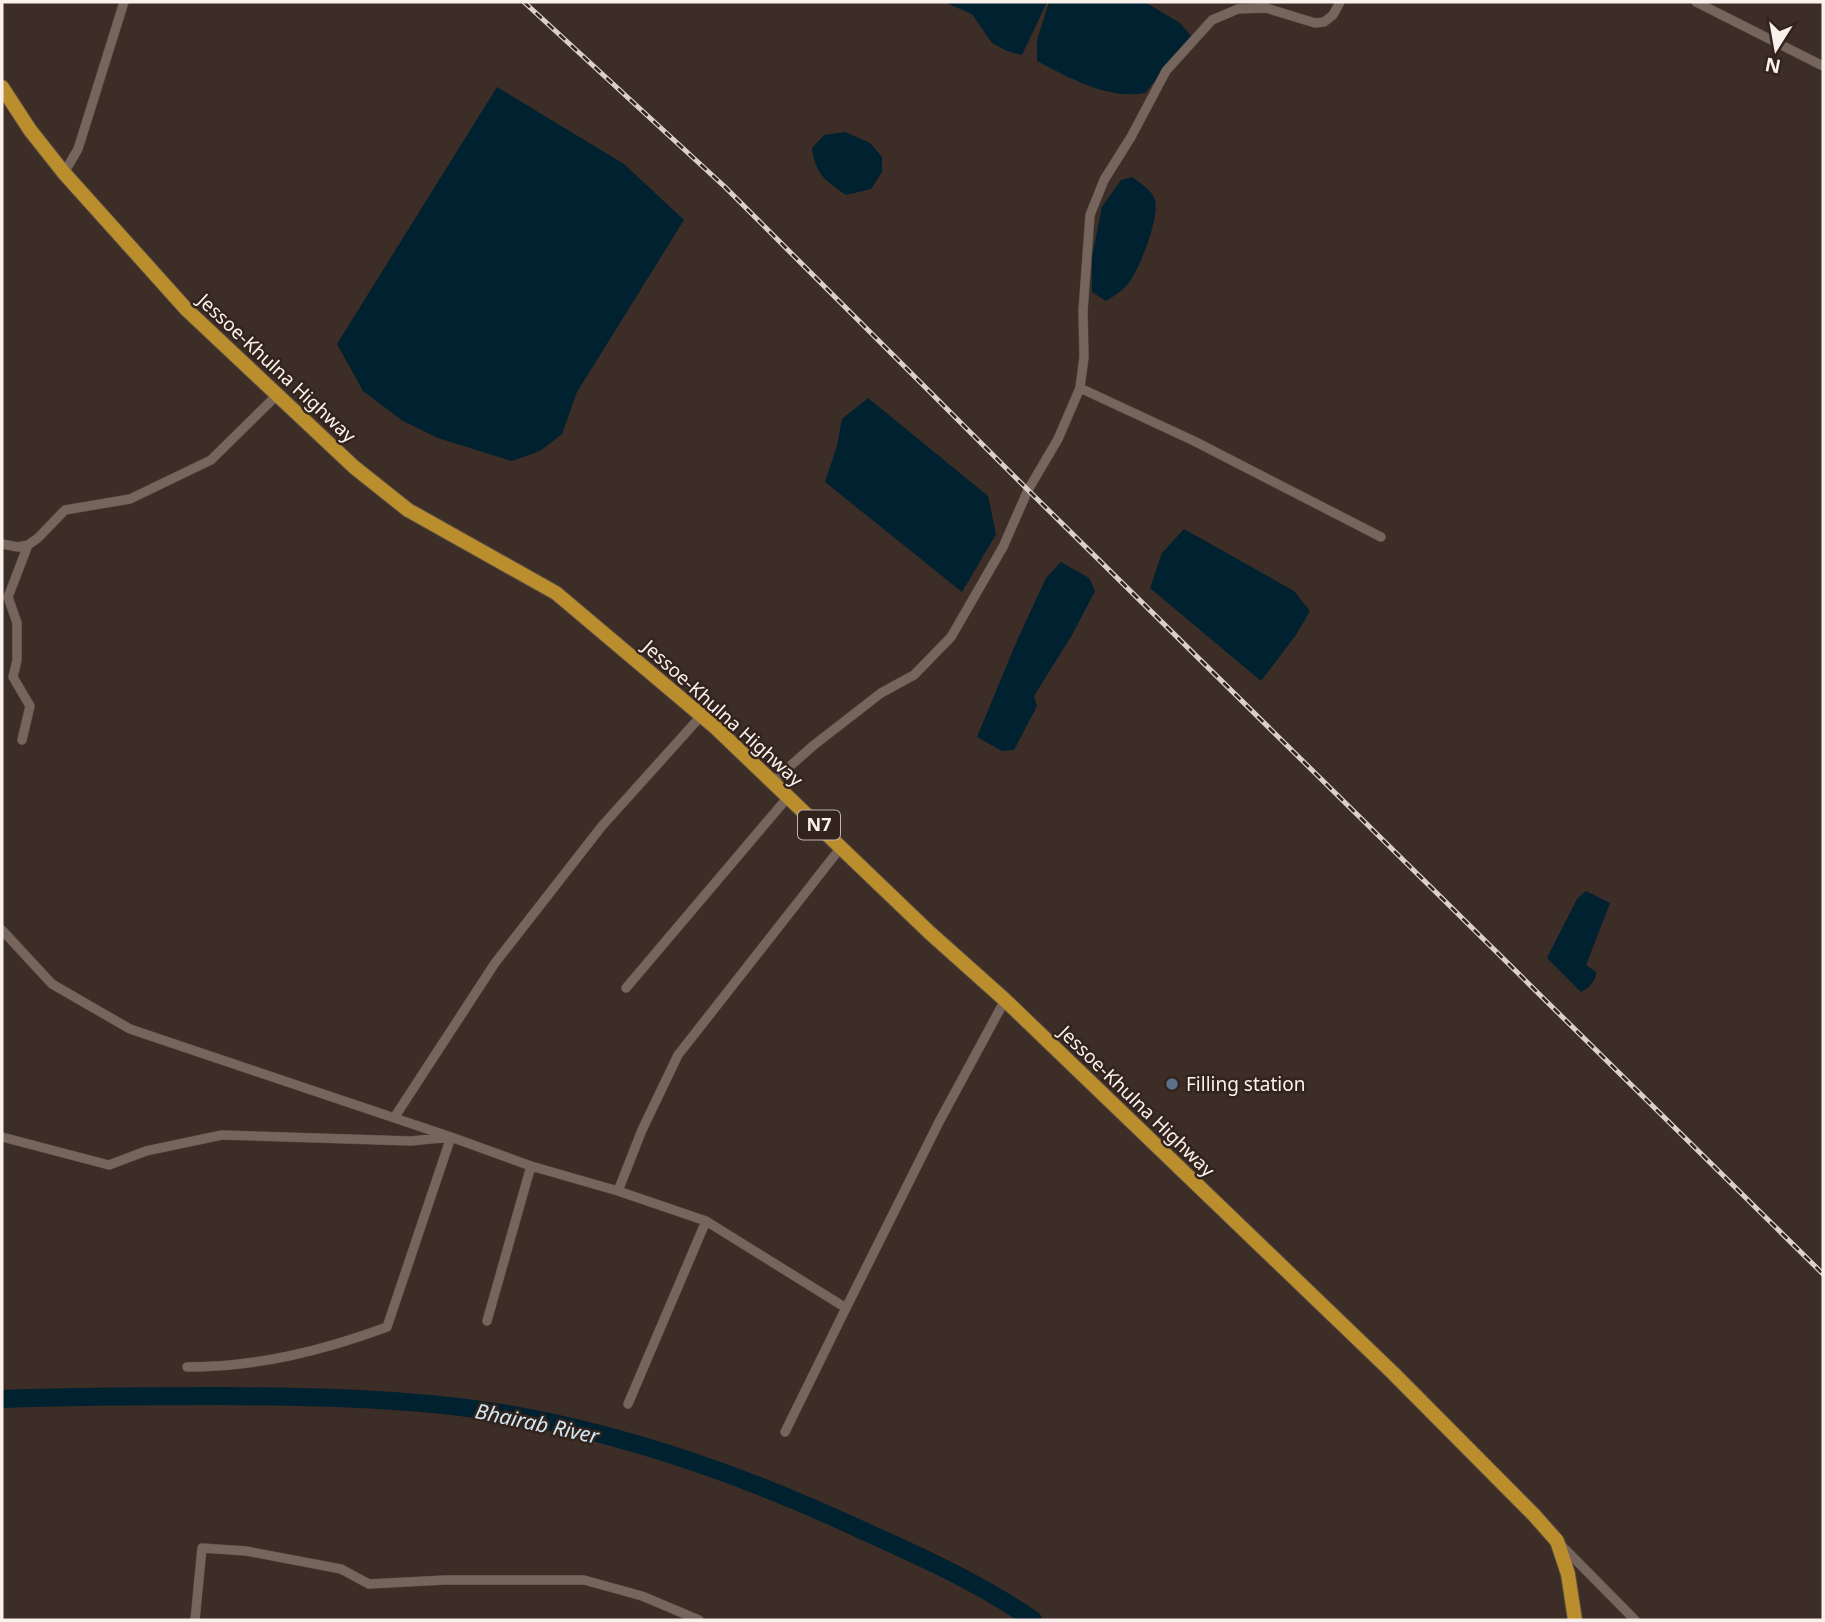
<svg xmlns="http://www.w3.org/2000/svg" width="1825" height="1622" font-family="'Noto Sans',sans-serif">
<style>
.water{fill:#002130}
.lines{fill:none;stroke-linecap:round;stroke-linejoin:round}
.river{stroke:#002130;stroke-width:18}
.minor-casing{stroke:#574a43;stroke-width:10}
.trunk-casing{stroke:#574a43;stroke-width:16}
.minor{stroke:#76655c;stroke-width:9}
.trunk{stroke:#ba8d2d;stroke-width:14}
.rail-casing{stroke:#dacfca;stroke-width:5}
.rail{stroke:#32231c;stroke-width:2.5;stroke-dasharray:8;stroke-linecap:butt}
.service-dot{fill:#5c6f8a;stroke:#32231c;stroke-width:2.5}
.labels{text-anchor:middle;stroke-width:5;stroke-linejoin:round;paint-order:stroke}
.shield{fill:#32231c;stroke:#bfb3ae;stroke-width:2}
.shield-label{font-size:18px;font-weight:bold;fill:#fbf1ec}
.street-label{font-size:19px;fill:#fbf1ec;stroke:#32231c}
.poi-label{font-size:19px;fill:#fbf1ec;stroke:#32231c;text-anchor:start}
.water-label{font-size:21px;font-style:italic;fill:#d0e8f4;stroke:#32231c}
</style>
<rect width="100%" height="100%" fill="#3c2d26"/>
<path class="water" d="M944 2H1047L1022 55 1007 51 992 43 972 14Z
M1049 2H1145L1180 23 1192 37 1145 93C1108 100 1068 77 1037 61V40Z
M497 87 624 164 684 220 577 392 562 434 540 451 512 461 438 438 403 421 363 391 337 344Z
M845 132 870 143 882 157V172L871 189 846 195C824 179 816 175 812 148L824 135Z
M1132 177C1140 183 1152 190 1155 200 1160 218 1139 270 1128 284 1122 291 1114 296 1106 301L1092 292V257L1102 207 1121 180Z
M868 398 988 496 996 534 962 592 825 482 837 446 842 419Z
M1184 529 1294 591 1310 611 1296 635 1261 681 1150 588 1162 553Z
M1061 562 1089 578 1095 591 1072 635 1034 696 1037 706 1014 750 1002 751 977 737 1016 643 1046 578Z
M1586 891 1610 903 1586 965 1596 972C1597 979 1588 990 1581 992L1547 958 1577 899Z"/>
<g class="lines">
<path class="river" d="M2 1399C76 1396 149 1396 223 1396 322 1397 421 1398 519 1416 640 1438 755 1480 866 1532 924 1558 981 1584 1033 1620"/>
<g class="minor-casing">
<path id="minor" d="M1696 2 1823 66
M64 173 78 149 124 2
M1080 388 1194 441 1381 537
M2 544 18 547 28 545 38 538 65 510 130 499 211 460 277 395
M22 740 30 706 13 677 17 660V623L8 597 28 545
M772 782 814 745 881 693 914 675 951 637 1003 547 1028 490 1058 439 1080 388 1084 357 1083 311 1090 215 1104 180 1131 137 1166 71 1212 20 1238 9 1266 8 1315 23 1324 22 1333 15 1340 2
M2 930 52 984 130 1029 451 1137 411 1141 222 1135 146 1151 109 1165 2 1137
M626 988 788 797
M394 1118 495 963 602 826 701 716
M706 1221 846 1308 939 1122 1005 1000
M487 1321 531 1166 618 1191
M187 1367C257 1367 322 1351 387 1327L451 1137 531 1166
M628 1404 706 1221 618 1191 642 1130 678 1055 842 846
M785 1432 846 1308
M1560 1544 1635 1620
M195 1620 202 1548 246 1551 341 1569 369 1584 445 1580H584L642 1596 699 1620"/>
</g>
<g class="trunk-casing">
<path id="trunk" d="M2 87 30 130 64 173 187 310 354 467 408 510 556 593 716 728 930 933 1005 1000 1393 1373 1534 1515 1557 1541 1568 1574 1575 1620"/>
</g>
<use href="#minor" class="minor"/>
<use href="#trunk" class="trunk"/>
<g class="rail-casing">
<path id="rail" d="M524 2 725 187 1028 490 1823 1274"/>
</g>
<use href="#rail" class="rail"/>
</g>
<circle class="service-dot" cx="1172" cy="1084" r="7"/>
<g class="labels">
<rect class="shield" x="798" y="810.5" width="42" height="29" rx="5"/>
<g class="shield-label">
<text x="819" y="831">N7</text>
</g>
<g class="street-label">
<text transform="translate(277 368) rotate(43)" y="7">Jessoe-Khulna Highway</text>
<text transform="translate(723 713) rotate(42)" y="7">Jessoe-Khulna Highway</text>
<text transform="translate(1137 1101) rotate(44)" y="7">Jessoe-Khulna Highway</text>
</g>
<g class="poi-label">
<text x="1186" y="1091">Filling station</text>
</g>
<g class="water-label">
<text transform="translate(537 1424) rotate(12)" y="7">Bhairab River</text>
</g>
</g>
<rect width="1825" height="1622" fill="none" stroke="#fbf1ec" stroke-width="7"/>
<g transform="translate(1776 49) rotate(191)" stroke="#32231c" stroke-width="5" paint-order="stroke">
<path d="M0-5L12 26L0 18L-12 26Z" fill="#fbf1ec"/>
<text y="-10" font-size="19" font-weight="bold" text-anchor="middle" fill="#fbf1ec">N</text>
</g>
</svg>
